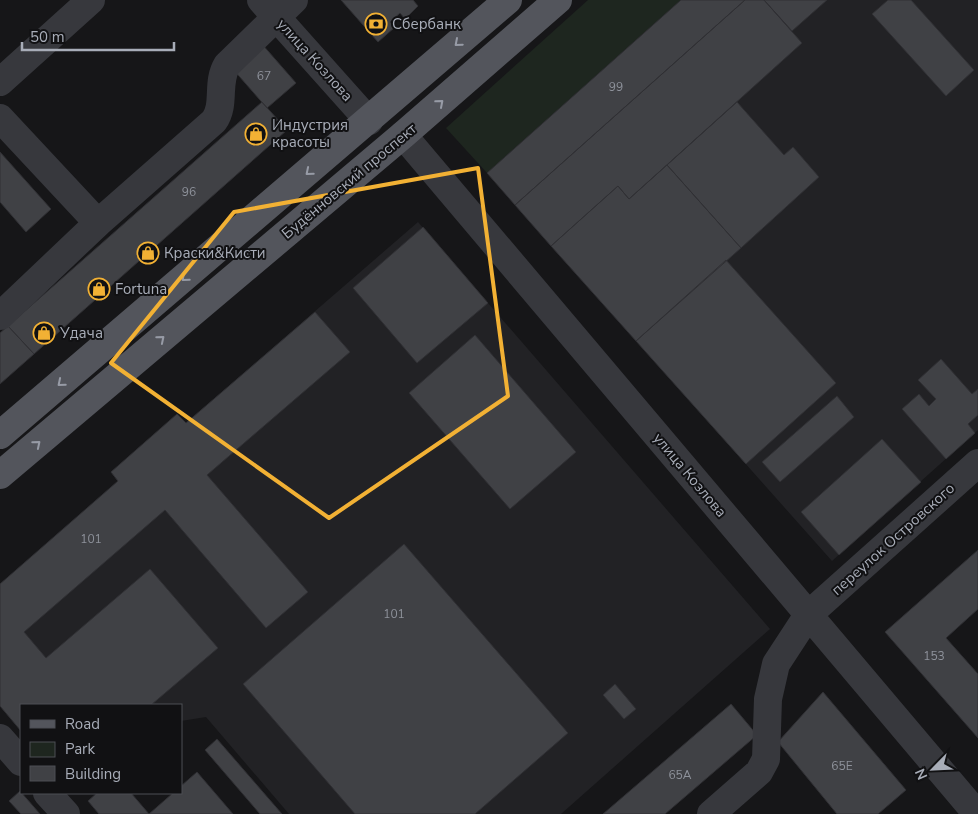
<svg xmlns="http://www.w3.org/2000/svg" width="978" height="814" font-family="'Nunito Sans',sans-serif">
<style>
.built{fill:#222225}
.green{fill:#1e261f}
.building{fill:#404145;stroke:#303034}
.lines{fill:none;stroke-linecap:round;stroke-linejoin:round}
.minor{stroke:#37383d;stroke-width:28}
.major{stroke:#53555c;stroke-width:28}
.oneway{stroke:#979ba6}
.marked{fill:none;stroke:#f2b134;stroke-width:4;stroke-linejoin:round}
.labels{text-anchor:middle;stroke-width:4;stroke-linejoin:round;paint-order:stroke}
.number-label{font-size:12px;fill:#8e929b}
.poi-label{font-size:15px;fill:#a8adb8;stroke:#111113;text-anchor:start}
.street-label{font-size:15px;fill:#a8adb8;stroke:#111113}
</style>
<rect width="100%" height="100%" fill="#161618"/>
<path class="built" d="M681 0H978V430L832 561 487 173Z
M418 222 770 629 561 814H289L206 717 181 721V705H21V731L0 706V584L118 482 111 472 177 414 186 423Z"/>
<path class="green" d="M588 0H681L487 173 446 128Z"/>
<path class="building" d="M341 0H413L418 6 405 19 400 13 390 22 395 27 378 42Z
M681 0H745L515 205 487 173Z
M745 0H764L802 43 629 199 618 186 551 246 515 205Z
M764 0H827L792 31Z
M888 0H911L974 70 946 96 872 14Z
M261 43 296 83 267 108 232 68Z
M262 102 287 130 34 354 8 326Z
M737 102 784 155 793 147 819 177 741 248 667 165Z
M0 152 51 209 26 232 0 202Z
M667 165 741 248 636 341 551 246 618 186 629 199Z
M423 227 488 303 417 363 353 288Z
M726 260 836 383 746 464 636 341Z
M315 312 350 352 207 475 308 592 266 628 165 510 24 632 46 658 150 569 218 648 151 705H21V731L0 706V584L118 481 111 472 177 414 186 423Z
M8 326 34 354 0 384V333Z
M475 335 576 452 510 509 409 393Z
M941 359 972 394 978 389V415L968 424 975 433 946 459 902 409 919 394 929 406 936 399 918 380Z
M837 396 854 417 780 482 762 462Z
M882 439 921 482 839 555 801 512Z
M404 544 568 733 475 814H355L243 684Z
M978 550V609L946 638 978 674V738L885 632Z
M615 684 636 709 624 719 603 695Z
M823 692 906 790 878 814H837L778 742Z
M731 704 757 735 665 814H603Z
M217 739 282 814H260L205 750Z
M197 772 233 814H99L88 801 97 793H131L149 814 173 793H181V786Z
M20 791 40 814H21L9 801Z"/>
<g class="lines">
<path class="minor" d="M261 0 369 121
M0 82 91 0
M0 118 98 223 0 316
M403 135 977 814
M98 223 214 121C226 104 216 83 227 65L294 0
M0 738 21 762
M47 793 66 814
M711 814 759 772 766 759 768 699 776 664 808 615 978 463"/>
<path class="major" d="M0 435 508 0
M0 475 403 135 558 0"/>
</g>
<defs><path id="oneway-chevron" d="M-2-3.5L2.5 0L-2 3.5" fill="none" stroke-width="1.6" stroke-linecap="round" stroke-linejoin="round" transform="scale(1.25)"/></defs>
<g class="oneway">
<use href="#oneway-chevron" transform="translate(458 43) rotate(139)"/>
<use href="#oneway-chevron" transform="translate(440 103) rotate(-41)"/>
<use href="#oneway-chevron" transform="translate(309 172) rotate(140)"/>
<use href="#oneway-chevron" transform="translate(185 278) rotate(140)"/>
<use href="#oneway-chevron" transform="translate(161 339) rotate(-40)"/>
<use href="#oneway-chevron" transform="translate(61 383) rotate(140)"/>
<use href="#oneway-chevron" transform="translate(37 444) rotate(-40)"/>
</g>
<path class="marked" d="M478 168 508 396 329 518 111 363 234 212Z"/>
<defs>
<g id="bank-ring" transform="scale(1.125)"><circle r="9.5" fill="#111113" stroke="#f2b134" stroke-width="1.5"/><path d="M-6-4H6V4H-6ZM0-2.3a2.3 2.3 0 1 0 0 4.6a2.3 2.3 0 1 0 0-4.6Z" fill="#f2b134"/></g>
<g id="shop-ring" transform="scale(1.125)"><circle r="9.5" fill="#111113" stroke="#f2b134" stroke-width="1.5"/><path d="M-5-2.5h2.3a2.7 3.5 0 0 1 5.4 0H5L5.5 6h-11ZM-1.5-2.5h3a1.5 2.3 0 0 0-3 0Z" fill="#f2b134"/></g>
</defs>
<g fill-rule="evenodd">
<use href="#bank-ring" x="376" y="24"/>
<use href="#shop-ring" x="256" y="134"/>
<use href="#shop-ring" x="148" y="253"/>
<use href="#shop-ring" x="99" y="289"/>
<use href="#shop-ring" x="44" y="333"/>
</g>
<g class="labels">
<g class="number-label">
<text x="264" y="80">67</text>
<text x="616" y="91">99</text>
<text x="189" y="196">96</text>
<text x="91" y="543">101</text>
<text x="394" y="618">101</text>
<text x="934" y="660">153</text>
<text x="842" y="770">65Е</text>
<text x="680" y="779">65А</text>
</g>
<g class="poi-label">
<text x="392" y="29">Сбербанк</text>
<text x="272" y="130">Индустрия<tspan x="272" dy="17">красоты</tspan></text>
<text x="164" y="258">Краски&amp;Кисти</text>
<text x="115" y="294">Fortuna</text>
<text x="60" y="338">Удача</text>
</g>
<g class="street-label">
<text transform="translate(315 60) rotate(48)" y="5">улица Козлова</text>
<text transform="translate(349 181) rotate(-40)" y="5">Будённовский проспект</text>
<text transform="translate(690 475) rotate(50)" y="5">улица Козлова</text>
<text transform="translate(893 539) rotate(-42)" y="5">переулок Островского</text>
</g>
</g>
<rect x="20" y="704" width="162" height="90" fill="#111113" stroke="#4d4f55"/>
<rect x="30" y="720" width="25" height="8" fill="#53555c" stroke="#4d4f55"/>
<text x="65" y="729" font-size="15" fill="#a8adb8">Road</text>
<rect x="30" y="742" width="25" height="15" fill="#1e261f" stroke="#4d4f55"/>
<text x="65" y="754" font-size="15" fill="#a8adb8">Park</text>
<rect x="30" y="766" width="25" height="15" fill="#404145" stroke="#4d4f55"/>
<text x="65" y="779" font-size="15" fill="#a8adb8">Building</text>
<g transform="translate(933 769) rotate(246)" stroke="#111113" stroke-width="4" paint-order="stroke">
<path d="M0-4L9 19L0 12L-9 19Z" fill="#a8adb8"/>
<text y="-8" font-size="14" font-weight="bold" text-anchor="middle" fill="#a8adb8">N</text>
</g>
<path d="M22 42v8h152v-8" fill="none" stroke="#a8adb8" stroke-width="2.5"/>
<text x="30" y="42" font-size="15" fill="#a8adb8" stroke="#111113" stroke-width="4" paint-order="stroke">50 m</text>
</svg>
